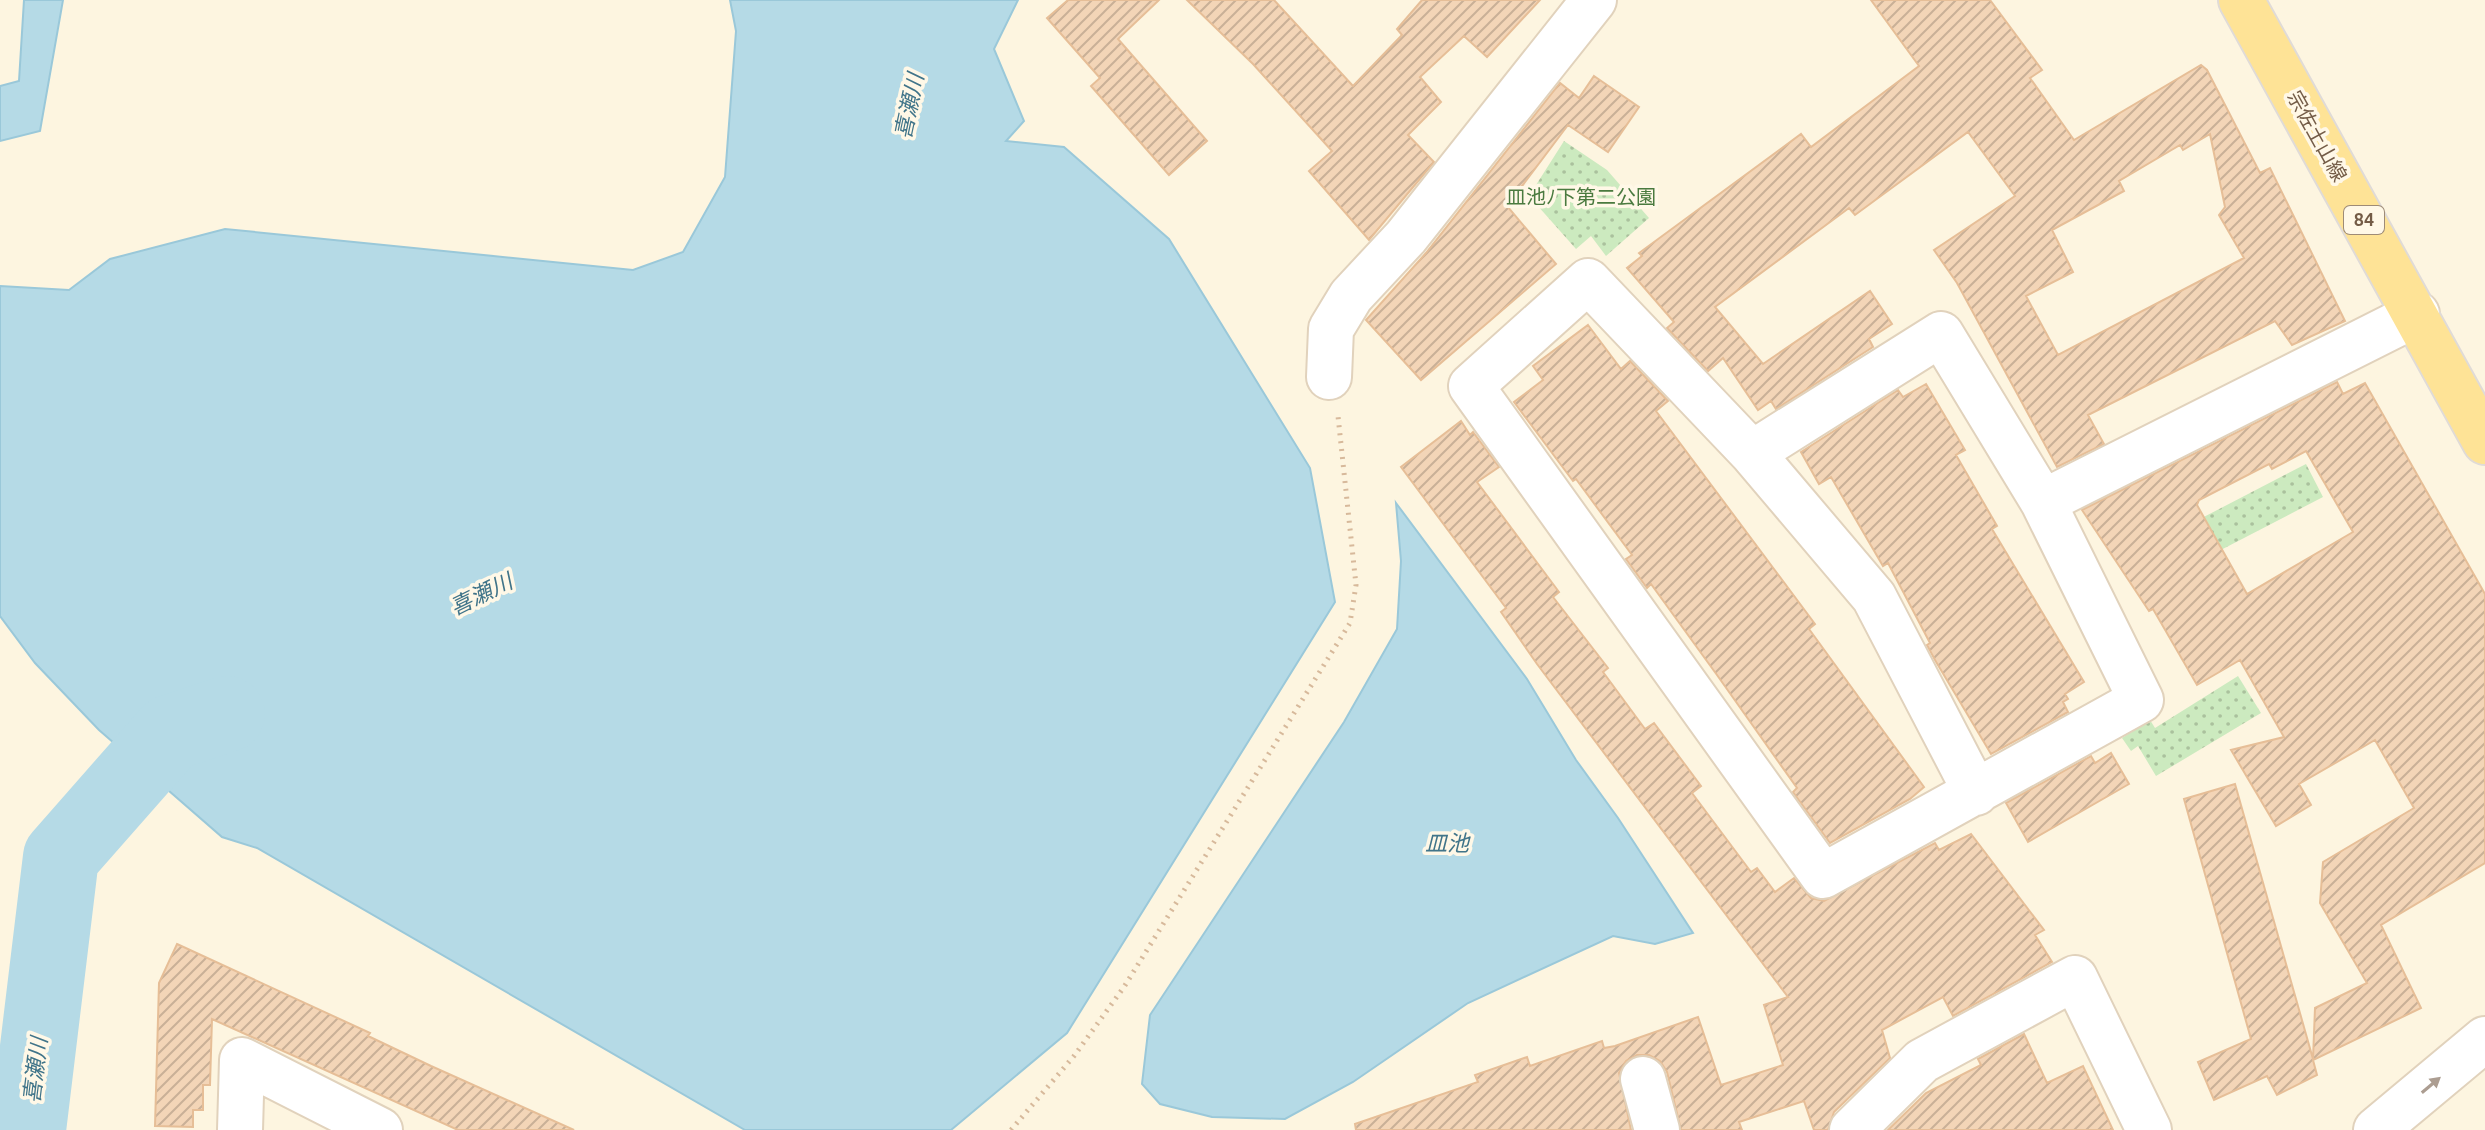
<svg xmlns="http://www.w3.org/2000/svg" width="2485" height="1130" font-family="Ubuntu,'Noto Sans JP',sans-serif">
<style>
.park{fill:url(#park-dots)}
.water{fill:#b5dae6;stroke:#9ac8d9;stroke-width:2}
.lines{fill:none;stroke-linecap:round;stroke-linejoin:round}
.river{stroke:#b5dae6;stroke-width:76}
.building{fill:url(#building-hatch);stroke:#e6be97;stroke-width:2;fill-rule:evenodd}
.street-casing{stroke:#e1d2bc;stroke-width:48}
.primary-casing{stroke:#e0dbd7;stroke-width:48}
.path{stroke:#d7b99b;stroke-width:5;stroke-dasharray:2 6;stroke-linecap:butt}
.street{stroke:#fff;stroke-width:44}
.primary{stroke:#fee396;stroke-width:44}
.oneway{fill:#ac9d91}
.labels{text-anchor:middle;stroke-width:7;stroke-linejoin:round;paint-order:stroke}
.shield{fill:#fff8e7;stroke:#9e8b77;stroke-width:2}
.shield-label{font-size:18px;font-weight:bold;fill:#745c47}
.street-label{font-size:20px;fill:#745c47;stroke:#fff8e7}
.park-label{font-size:20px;fill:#4a7a3f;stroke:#fff8e7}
.water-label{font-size:22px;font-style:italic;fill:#407489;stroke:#fff8e7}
</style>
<defs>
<pattern id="park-dots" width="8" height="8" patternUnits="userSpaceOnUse" patternTransform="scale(2)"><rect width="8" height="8" fill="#cceabf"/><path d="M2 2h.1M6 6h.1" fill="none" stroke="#aac19d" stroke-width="1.8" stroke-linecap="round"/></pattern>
<pattern id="building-hatch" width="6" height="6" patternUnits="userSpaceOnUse" patternTransform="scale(2)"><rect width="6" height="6" fill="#f3d5b7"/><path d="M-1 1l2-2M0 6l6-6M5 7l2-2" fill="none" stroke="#c9b097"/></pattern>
</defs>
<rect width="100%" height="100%" fill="#fdf5e0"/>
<path class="park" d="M1564 141 1607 170 1649 218 1606 256 1591 236 1576 249 1529 196Z
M2306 464 2323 497 2186 568 2169 535Z
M2238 676 2261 713 2156 776 2138 746 2131 751 2122 738 2150 720 2155 728Z"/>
<path class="water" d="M24 0H63L40 131 0 141V86L19 81Z
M730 0H1018L994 49 1024 121 1006 141 1064 147 1169 239 1310 468 1335 602 1067 1033 951 1130H745L257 848 222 837 99 730 35 663 0 616V286L69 290 110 259 225 229 633 270 683 252 725 177 736 31Z
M1396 503 1527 679 1576 760 1618 818 1693 933 1655 944 1613 936 1468 1003 1353 1082 1285 1119 1212 1117 1160 1104 1142 1084 1150 1015 1344 722 1397 629 1401 561Z"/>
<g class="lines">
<path class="river" d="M28 1130 61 857 170 733 227 714"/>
</g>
<path class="building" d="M1068 0H1159L1118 39 1207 141 1169 175 1091 86 1100 78 1047 18Z
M1187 0H1274L1353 86 1402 35 1397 29 1422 0H1540L1487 57 1464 36 1420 77 1441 102 1408 135 1434 162 1369 240 1309 171 1332 151 1253 64Z
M1871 0H1990L2042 70 2030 78 2074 140 2201 65 2207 70 2260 173 2270 168 2345 321 2292 345 2275 321 2088 415 2104 444 2057 467 1957 283 1934 250 2015 196 1968 132 1855 215 1849 208 1715 307 1763 364 1870 291 1892 324 1869 339 1873 347 1776 409 1771 401 1758 410 1723 358 1708 371 1667 328 1674 322 1627 268 1642 256 1639 253 1801 134 1811 147 1919 66ZM2210 134 2225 207 2219 215 2244 258 2058 355 2026 296 2073 272 2052 230 2124 191 2119 181 2180 145 2183 150Z
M1594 76 1639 107 1608 152 1568 125 1507 206 1556 264 1421 380 1366 320 1426 253 1560 83 1579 98Z
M1588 325 1621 369 1630 361 1668 401 1656 411 1815 624 1809 629 1924 787 1910 799 1830 843 1793 792 1797 788 1717 675 1651 584 1647 588 1626 559 1632 555 1576 479 1573 481 1514 402 1543 380 1533 366Z
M2337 382 2343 394 2365 383 2485 594V863L2381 925 2421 1008 2313 1060 2317 1075 2277 1095 2267 1076 2214 1100 2198 1062 2251 1039 2184 799 2235 784 2313 1059 2315 1008 2367 983 2320 903 2323 862 2414 808 2375 740 2299 784 2311 805 2276 826 2231 750 2284 737 2240 660 2197 685 2153 609 2149 611 2082 510ZM2306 451 2353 532 2247 594 2197 505 2199 500 2269 464 2272 469Z
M1926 384 1965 450 1956 455 1997 526 1992 529 2084 682 2065 694 2068 699 2063 702 2068 712 1991 754 1935 660 1927 645 1930 643 1888 563 1883 566 1831 477 1819 484 1801 452 1898 390 1903 397Z
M1461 421 1470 435 1473 432 1499 467 1477 482 1559 592 1553 597 1608 668 1603 672 1645 729 1654 723 1701 786 1692 793 1751 872 1757 868 1775 892 1794 878 1811 898 1824 901 1935 843 1939 850 1971 834 2044 930 2035 935 2052 962 1953 1016 1943 997 1882 1030 1890 1058 1834 1112 1828 1130H1814L1804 1101 1739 1122 1742 1130H1681L1667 1072 1660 1061 1649 1055H1637L1626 1061 1619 1073 1631 1130H1356L1355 1124 1478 1082 1475 1075 1527 1057 1530 1066 1602 1041 1604 1048 1615 1046 1698 1017 1721 1085 1783 1065 1764 1005 1788 997 1537 664 1501 612 1506 608 1401 467Z
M2111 753 2129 784 2028 842 2006 803 2091 756 2095 763Z
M177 944 370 1033 368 1036 431 1066 574 1130H458L212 1019 210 1085H203V1110H193V1127L155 1126 159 983Z
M2024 1034 2047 1083 2083 1066 2113 1130H1888L1926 1093 1981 1065 1978 1059Z"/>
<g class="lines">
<g class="street-casing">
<path id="street" d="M1329 377 1331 329 1351 296 1406 237 1594 0
M1752 453 1874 597 1976 793
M2043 502 1941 334 1752 453 1588 281 1471 386 1823 876 2141 700 2043 502 2417 314
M1643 1079 1657 1130
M240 1130 242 1060 380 1130
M1852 1130 1922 1061 2075 978 2149 1130
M2376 1130 2485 1039"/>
</g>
<g class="primary-casing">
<path id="primary" d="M2241 0 2485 442"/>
</g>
<path class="path" d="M1011 1130 1074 1056 1124 987 1350 623 1356 585 1338 416"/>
<use href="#street" class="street"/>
<use href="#primary" class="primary"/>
</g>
<defs><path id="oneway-solid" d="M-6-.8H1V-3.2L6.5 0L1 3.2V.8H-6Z" transform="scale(2)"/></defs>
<use class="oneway" href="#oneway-solid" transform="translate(2431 1085) rotate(-40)"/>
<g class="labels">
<rect class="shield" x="2344" y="206" width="40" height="28" rx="6"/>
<g class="shield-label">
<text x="2364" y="226">84</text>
</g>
<g class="street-label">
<text transform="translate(2317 136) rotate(61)" y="7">宗佐土山線</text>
</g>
<g class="park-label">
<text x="1581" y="204">皿池ﾉ下第二公園</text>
</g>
<g class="water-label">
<text transform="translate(909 106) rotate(-78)" y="8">喜瀬川</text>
<text transform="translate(481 594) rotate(-26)" y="8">喜瀬川</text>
<text x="1447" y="851">皿池</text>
<text transform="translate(35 1070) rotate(-83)" y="8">喜瀬川</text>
</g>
</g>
</svg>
